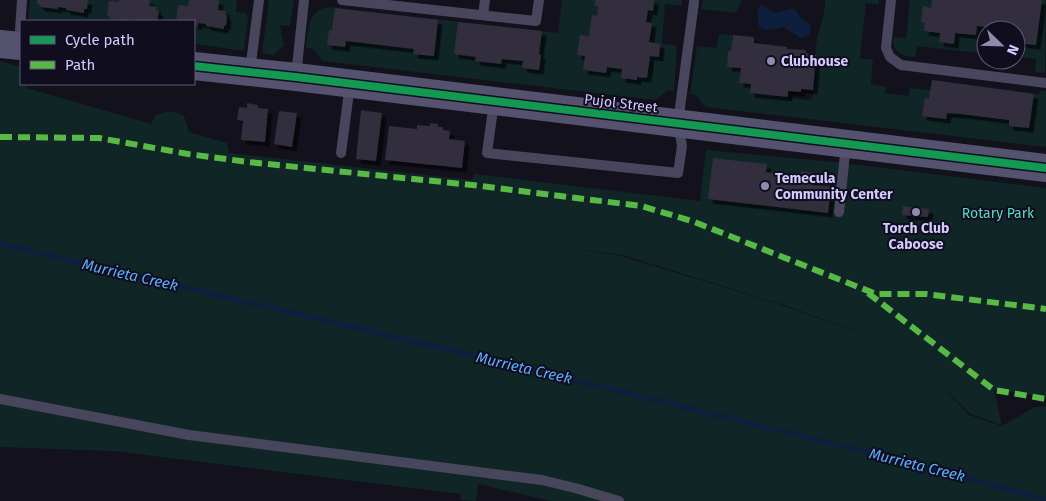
<svg xmlns="http://www.w3.org/2000/svg" width="1046" height="501" font-family="'Fira Sans',sans-serif">
<style>
.green{fill:#102526;fill-rule:evenodd}
.water{fill:#0e1f3e}
.lines{fill:none;stroke-linecap:round;stroke-linejoin:round}
.stream{stroke:#0e1f3e;stroke-width:5}
.building{fill:#312e3d;filter:url(#shadow)}
.lane{stroke:#48465c;stroke-width:10}
.secondary{stroke:#54526f;stroke-width:28}
.quiet{stroke:#58b947;stroke-width:6;stroke-dasharray:12 6;stroke-linecap:butt}
.cycleway-casing{stroke:#100d1f;stroke-width:11}
.cycleway{stroke:#139951;stroke-width:8}
.poi-dot{fill:#908aaf;stroke:#100d1f;stroke-width:2}
.labels{text-anchor:middle;stroke-width:4;stroke-linejoin:round;paint-order:stroke}
.poi-label{font-size:14px;font-weight:bold;fill:#d3cbfe;stroke:#100d1f;text-anchor:start}
.street-label{font-size:14px;fill:#d3cbfe;stroke:#100d1f}
.park-label{font-size:14px;fill:#5adbbf;stroke:#100d1f}
.water-label{font-size:15px;font-style:italic;fill:#5cadfb;stroke:#100d1f}
</style>
<defs>
<filter id="shadow"><feDropShadow dx="4.5" dy="4.5" stdDeviation="0" flood-color="#0009"/></filter>
</defs>
<rect width="100%" height="100%" fill="#13111b"/>
<path class="green" d="M30 0H237L236 12 245 13 248 17 244 51 194 44V21H28Z
M269 0H294L290 26 280 25 284 45 274 55 262 53Z
M562 0H682V6L665 4 662 44 677 45 674 91 668 90 656 100 323 61 313 49 306 48C308 31 308 10 328 7L558 33Z
M703 0H742L736 13 701 9Z
M825 0H879V5L866 3 860 58 873 60 871 84 886 87 885 93 908 96 910 88 930 90 932 80 1039 94 1040 91H1046V147L706 107 696 95 690 94 697 46 717 48 719 34 733 35 731 51H728L727 66 741 68 739 83 751 84 750 93 809 100 812 98 816 55C814 36 826 19 825 0Z
M910 0H1046L1045 73 1035 72 1036 59 1016 57V30H986V54L917 46 915 57C903 56 890 52 894 37L906 38Z
M0 61 21 67V84H27V88L151 124 155 115C166 111 174 110 184 116L189 132 227 143 229 153 472 180 474 174 700 201 706 150 834 162 1046 188V397L994 390 1002 425 970 414 936 379 906 352 937 380 969 415 1002 426 1035 407 1046 406V501H551L478 484 476 501 460 500 461 494 112 451 0 447ZM801 171 813 173 812 185 708 198 766 172 800 176ZM577 249 622 255 784 305 902 348 776 303 621 256Z"/>
<path class="water" d="M762 5 775 13 789 9H795L801 18 810 24 811 29 809 35 801 38 784 27C775 28 767 33 759 27L757 11Z"/>
<g class="lines">
<path class="stream" d="M0 244C234 299 467 353 700 411 816 440 932 467 1046 500"/>
</g>
<path class="building" d="M37 0H88L87 9H84V13L66 10V8L58 7V9L40 7V5L37 4Z
M119 0H150L149 6 157 7 156 11H159L157 21H137V20L129 19 128 21 110 19V17L107 16 109 1 119 2Z
M189 0H219L218 10 226 11 225 15 227 16 226 26 224 25V29L206 26V24L198 23 197 26 194 25V21H176L178 5 188 6Z
M595 0H654L653 11 648 10 646 22 652 23 649 42 660 44 659 57 650 56 647 78 637 77V80L621 78 622 69 607 67 606 73 583 70 585 56 577 55 580 35 589 36 592 15 597 16 598 6H594Z
M932 0H1042L1036 45 1017 43 1016 30H990L991 27 977 26 976 35 955 33 954 44 939 42 940 33 924 31 925 23 921 22 923 6 931 8Z
M335 8 438 20 434 56 413 54 414 49 346 41 345 47 327 45 329 30H332Z
M458 22 542 31 539 54 541 55 539 70 522 68 523 61 502 59 501 64 475 61 476 57 454 54Z
M733 35 754 37V43L787 47V49L806 50V53L816 55 813 90 801 89V92L788 91V97L750 93 751 84 739 83 741 68 727 67 728 51H731Z
M932 80 1034 94 1029 128 1009 126V120L961 114 947 113 946 119 922 116 925 98 929 99Z
M247 103 258 105V108L268 109 265 142 241 140 243 121 237 120 239 107 247 108Z
M361 110 382 113 376 161 356 159Z
M279 111 297 113 292 147 274 144Z
M430 123 438 124V127H443V130L450 131 449 139 465 141 462 168 385 160 389 126 417 129V125L430 126Z
M713 158 767 164 766 172 800 176 801 171 814 173 812 185 831 187 828 213 708 199Z
M903 206 929 209 928 217 902 215Z"/>
<g class="lines">
<path class="lane" d="M342 0 536 21 539 0
M891 0 886 48 890 57 901 65 1046 83
M483 15 485 0
M19 45 22 0
M250 71 259 0
M296 76 304 0
M494 102 487 153 678 173 682 146 678 123 694 2
M341 153 350 84
M839 212 846 144
M0 399 189 435 542 480 575 488 619 501"/>
<path class="secondary" d="M0 44 21 46
M194 66 296 77 1046 168"/>
<path class="quiet" d="M0 137 99 138 188 154 248 162 472 185 641 206 692 221 876 294H926L1046 309
M868 293 994 390 1046 399"/>
<g class="cycleway-casing">
<path id="cycleway" d="M194 66 296 77 1046 168"/>
</g>
<use href="#cycleway" class="cycleway"/>
</g>
<g class="poi-dot">
<circle cx="771" cy="61" r="5"/>
<circle cx="765" cy="186" r="5"/>
<circle cx="916" cy="212" r="5"/>
</g>
<g class="labels">
<g class="poi-label">
<text x="781" y="66">Clubhouse</text>
<text x="775" y="183">Temecula<tspan x="775" dy="16">Community Center</tspan></text>
<text x="916" y="233" text-anchor="middle">Torch Club<tspan x="916" dy="16">Caboose</tspan></text>
</g>
<g class="street-label">
<text transform="translate(621 103) rotate(7)" y="5">Pujol Street</text>
</g>
<g class="park-label">
<text x="998" y="218">Rotary Park</text>
</g>
<g class="water-label">
<text transform="translate(130 275) rotate(13)" y="5">Murrieta Creek</text>
<text transform="translate(524 368) rotate(13)" y="5">Murrieta Creek</text>
<text transform="translate(917 465) rotate(14)" y="5">Murrieta Creek</text>
</g>
</g>
<rect x="20" y="20" width="175" height="65" fill="#100d1f" stroke="#5e5978"/>
<rect x="30" y="36" width="25" height="8" fill="#139951" stroke="#5e5978"/>
<text x="65" y="45" font-size="15" fill="#d3cbfe">Cycle path</text>
<rect x="30" y="61" width="25" height="8" fill="#58b947" stroke="#5e5978"/>
<text x="65" y="70" font-size="15" fill="#d3cbfe">Path</text>
<g transform="translate(1001 45) rotate(113)"><circle r="24" fill="#100d1f" stroke="#5e5978"/>
<path d="M0-4L9 19L0 12L-9 19Z" fill="#908aaf"/>
<text y="-8" font-size="14" font-weight="bold" text-anchor="middle" fill="#d3cbfe">N</text>
</g>
</svg>
